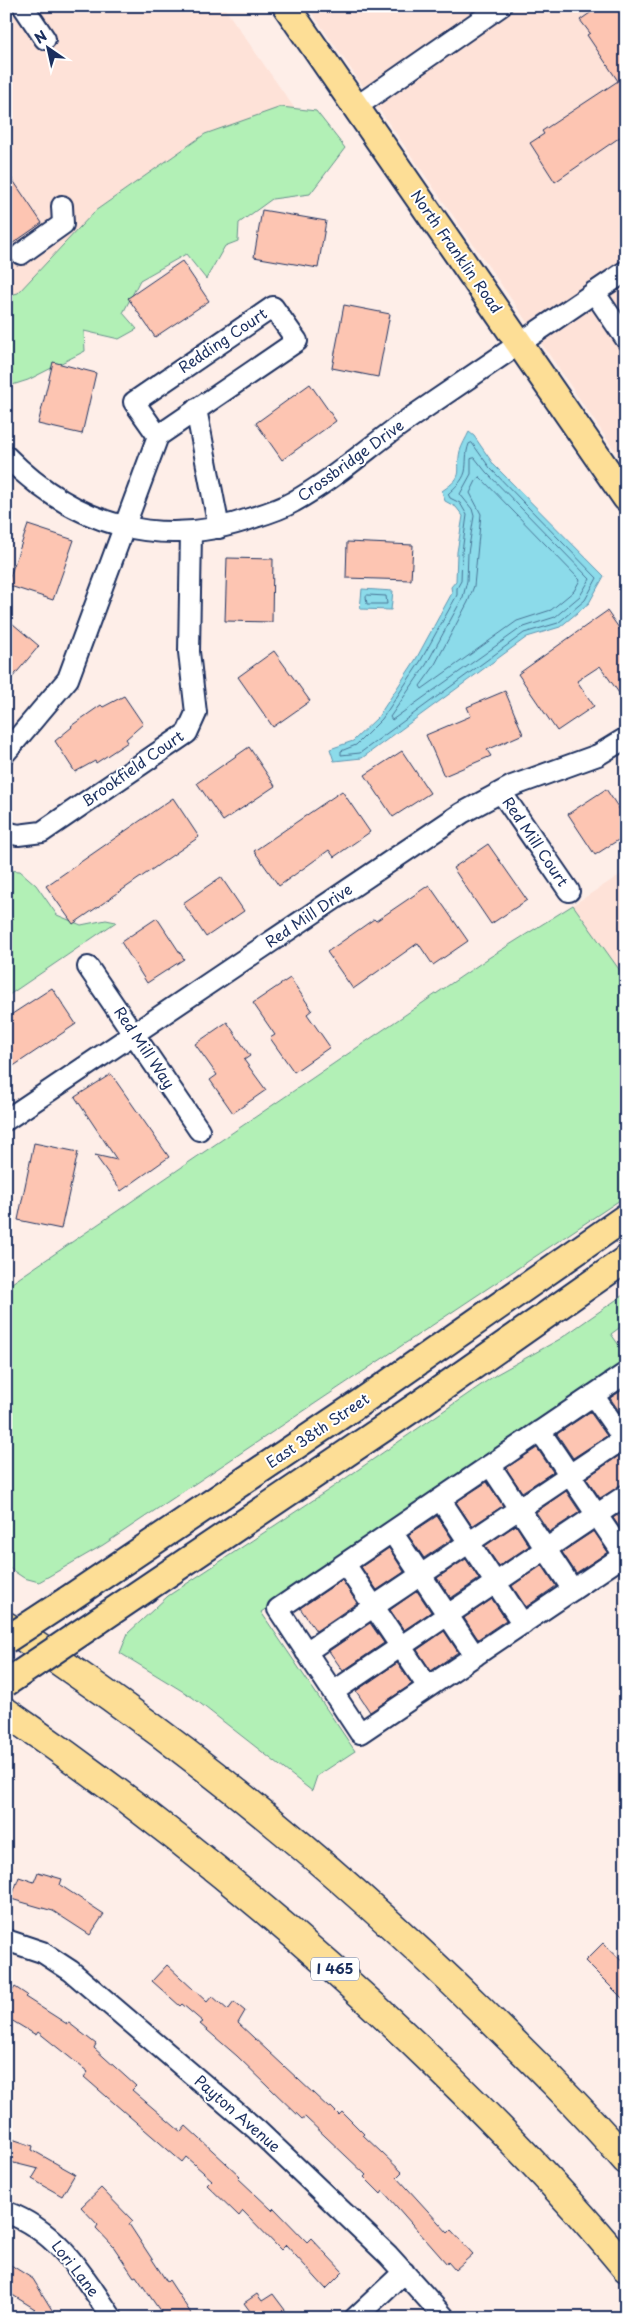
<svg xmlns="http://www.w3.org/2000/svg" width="632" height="2324" font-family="'Playpen Sans',sans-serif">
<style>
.built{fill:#fee2d8}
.green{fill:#b2f0b6;stroke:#66908a}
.water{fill:#8cdbea;stroke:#5f96b2}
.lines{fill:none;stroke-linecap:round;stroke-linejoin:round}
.shore{stroke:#487496;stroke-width:1}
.building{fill:#fdc5b2;stroke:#1b2f5e}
.minor-casing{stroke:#1b2f5e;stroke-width:24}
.major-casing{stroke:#1b2f5e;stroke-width:30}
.highway-casing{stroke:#1b2f5e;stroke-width:31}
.minor{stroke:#fff;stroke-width:20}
.major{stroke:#fdde96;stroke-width:26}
.highway{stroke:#fdde96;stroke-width:28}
.major-bridge-casing{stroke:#1b2f5e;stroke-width:30;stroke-linecap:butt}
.major-bridge{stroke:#fdde96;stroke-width:26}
.labels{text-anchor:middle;stroke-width:4;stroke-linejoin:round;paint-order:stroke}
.shield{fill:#fff;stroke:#5f6d8e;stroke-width:1}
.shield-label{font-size:14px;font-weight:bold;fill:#1b2f5e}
.street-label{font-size:15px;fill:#1b2f5e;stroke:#fff}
</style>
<rect width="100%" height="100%" fill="#feeee8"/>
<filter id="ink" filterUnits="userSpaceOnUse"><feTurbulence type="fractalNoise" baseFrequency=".02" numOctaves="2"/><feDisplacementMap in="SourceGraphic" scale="10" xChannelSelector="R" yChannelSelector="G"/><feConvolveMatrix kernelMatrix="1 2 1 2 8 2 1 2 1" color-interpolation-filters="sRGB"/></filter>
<g filter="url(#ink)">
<path class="built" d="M6 6H223L295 109 281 108 205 134 95 211 18 294 6 296Z
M307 6H626V467L505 290Z
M626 871V979L573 905Z"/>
<path class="green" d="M281 107 316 111 345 148 310 194 272 199 239 223 238 241 225 246 206 279 186 254 140 280 123 313 137 329 119 339 84 331 85 351 28 380 6 387V296L18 293 95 211 205 134Z
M6 870 20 871 36 885 57 915 81 925 106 920 116 922 6 997Z
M573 905 626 979V1196L103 1545 39 1582 24 1578 6 1566V1287L490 957Z
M626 1293V1323L611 1334 626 1355V1365L261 1612 355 1751 317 1776 312 1791 192 1697 120 1653 128 1633 168 1596 330 1489 497 1374 560 1339Z"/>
<path class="water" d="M469 432 474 436 494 465 604 576 589 603 560 627 527 637 362 758 334 761 330 749 353 741 378 717 416 659 452 593 451 587 456 581 457 552 463 516 456 507 445 501 442 491C467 474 455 473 460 451 462 445 466 438 469 432Z
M362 589 393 591 391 610 360 609Z"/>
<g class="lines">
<path class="shore" d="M472 443 490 468 597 578 585 600 558 623 524 633 360 753 341 755V751L356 745 382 719 420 662 457 595V588L461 581 462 552 467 515 460 503 450 498 448 494C455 487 462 482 465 472 467 462 465 454 469 444Z
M475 458 486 472 590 579 580 596 555 617 521 628 392 720 390 717 426 665 463 597 467 581 468 553 474 516 472 509 460 494 471 474V459Z
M480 477 580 580 574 591 551 610 517 621 422 689 420 686 433 668 468 602 474 586 481 514 470 493 477 479Z
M368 595 386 596 387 604H367L366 597Z"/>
</g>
<path class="building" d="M600 6H626V133L555 182 530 143 544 134 542 131 618 81 587 35 590 33 580 20Z
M6 170 42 223 6 248Z
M262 210 326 221 318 268 254 257Z
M182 261 209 301 155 337 128 298Z
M344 305 390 314 378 377 332 368Z
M53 362 96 373 82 434 38 424Z
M310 384 336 421 282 460 256 423Z
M28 525 74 540 53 600 7 585Z
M347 542 413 545 411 580 346 578Z
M227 558 273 559 272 622 225 621Z
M607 611 626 638V703L600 666 577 681 594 706 557 731 518 674Z
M6 618 39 646 6 685Z
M274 651 310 701 273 727 238 677Z
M505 691 523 734 487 750 491 756 444 776 426 735 471 716 467 707Z
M124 696 143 724 126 739 128 742 96 763 95 761 75 772 55 741 72 727 71 726 101 705 103 707Z
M249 747 275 786 223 821 197 783Z
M402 751 430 793 393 817 365 775Z
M606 789 626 819V835L595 855 568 814Z
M342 791 370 832 334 857 329 850 279 886 254 851Z
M173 798 199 837 73 924 46 886Z
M488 844 527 900 491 924 453 868Z
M221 877 244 911 206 937 183 903Z
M429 885 468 941 433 965 418 943 353 989 327 952 374 919 376 921Z
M157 918 184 959 147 983 121 942Z
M290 978 312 1010 307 1014 330 1047 294 1072 270 1038 275 1035 253 1003Z
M52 988 76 1024 6 1071V1018Z
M227 1022 250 1056 244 1060 266 1090 233 1113 210 1080 217 1075 195 1044Z
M111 1074 169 1157 121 1191 95 1155 117 1160 75 1097Z
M34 1143 78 1152 61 1229 18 1220Z
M626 1388V1421L610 1398Z
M590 1412 607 1436 573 1458 557 1434Z
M537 1448 553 1472 522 1492 506 1468Z
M626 1451V1483L600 1498 586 1478Z
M487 1482 503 1506 472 1526 456 1502Z
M566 1491 580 1512 549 1532 536 1512Z
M626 1509V1536L613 1518Z
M437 1516 452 1539 424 1558 408 1535Z
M516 1525 529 1546 499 1566 485 1546Z
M594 1531 608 1552 576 1573 562 1552Z
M389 1548 404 1572 377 1590 361 1567Z
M466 1559 479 1579 451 1598 437 1578Z
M542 1565 556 1586 526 1607 512 1586Z
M342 1580 357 1603 316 1631 300 1608Z
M417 1591 431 1612 404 1630 390 1610Z
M492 1599 506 1620 478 1639 464 1618Z
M370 1623 384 1643 343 1671 329 1651Z
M444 1631 458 1652 431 1671 417 1650Z
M397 1663 412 1684 370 1712 356 1691Z
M38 1872 62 1879 60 1885 104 1914 90 1935 53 1911 11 1899 19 1877 34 1882Z
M603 1943 626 1965V2002L585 1961Z
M167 1965 207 2002 212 1996 228 2010 234 2002 245 2011 238 2023 329 2108 331 2107 339 2115 342 2112 364 2134 363 2135 402 2172 397 2177 448 2233 451 2230 473 2254 455 2270 448 2262 447 2264 383 2191 381 2194 364 2177 366 2175 305 2117 302 2119 237 2056 200 2024 203 2022 182 2004 180 2006 152 1981Z
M15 1987 27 1995 25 1997 67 2024 69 2023 96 2044 94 2048 136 2086 132 2090 181 2132 186 2126 240 2176 238 2178 272 2210 274 2208 307 2242 311 2238 343 2272 326 2289 286 2245 281 2250 243 2211 239 2216 207 2185 212 2180 186 2157 182 2162 84 2077 88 2072 38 2032 36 2035 6 2017V2001Z
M6 2137 33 2146 32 2150 75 2174 62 2196 32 2179 38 2169 6 2161Z
M101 2188 133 2221 129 2224 167 2282 169 2280 194 2318H165L136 2276 134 2277 113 2246 96 2228 98 2225 81 2207Z
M6 2262 33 2279 57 2318H20L35 2309 6 2291Z
M257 2294 262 2301 273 2294 291 2318H255L244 2303Z"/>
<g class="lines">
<g class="minor-casing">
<path id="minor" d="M23 6 45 39
M356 107 501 6
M21 254 63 224 62 206
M594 292 626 339
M196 409 219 528
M6 456C75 526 161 551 255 517 268 513 281 509 293 502 335 479 371 445 410 418 482 369 554 320 626 271
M6 752 68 679 158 436 297 341 273 307 134 402 158 436
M501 792 569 891
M6 832 18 835 42 832 187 733 196 713 189 652 191 532
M88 967 199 1130
M6 1120 462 813 512 786 598 755 626 738
M626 1373 278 1609 360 1733 626 1554
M593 1395 623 1438
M540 1431 624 1555
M490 1465 573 1590
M440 1499 523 1624
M392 1532 475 1656
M345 1564 428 1687
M306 1652 626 1437
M333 1692 626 1495
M6 1940 42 1952 71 1971 257 2130 388 2255 445 2318
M6 2212C58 2231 83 2275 112 2318
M355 2318 404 2272"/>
</g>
<g class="major-casing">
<path id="major" d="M286 6 626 498
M67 1600 361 1402 626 1217
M98 1621 421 1403 626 1259"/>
</g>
<g class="highway-casing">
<path id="highway" d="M6 1626C177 1736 335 1867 480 2009 530 2058 580 2107 626 2160
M6 1712C160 1818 303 1936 437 2066 503 2130 567 2196 626 2268"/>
</g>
<use href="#minor" class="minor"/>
<use href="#major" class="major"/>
<use href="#highway" class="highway"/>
<g class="major-bridge-casing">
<path id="major-bridge" d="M6 1640 67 1600
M6 1683 98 1621"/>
</g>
<use href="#major-bridge" class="major-bridge"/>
</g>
</g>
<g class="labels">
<rect class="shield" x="311" y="1957.5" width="48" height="23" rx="4"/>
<g class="shield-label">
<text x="335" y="1974">I 465</text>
</g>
<g class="street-label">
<text transform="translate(456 252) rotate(55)" y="5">North Franklin Road</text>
<text transform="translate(223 341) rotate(-34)" y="5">Redding Court</text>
<text transform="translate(351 461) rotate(-36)" y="5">Crossbridge Drive</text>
<text transform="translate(133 769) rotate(-35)" y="5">Brookfield Court</text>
<text transform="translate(535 842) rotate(56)" y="5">Red Mill Court</text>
<text transform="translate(309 916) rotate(-34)" y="5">Red Mill Drive</text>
<text transform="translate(144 1048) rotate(56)" y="5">Red Mill Way</text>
<text transform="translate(318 1431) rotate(-34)" y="5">East 38th Street</text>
<text transform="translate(237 2114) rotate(41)" y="5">Payton Avenue</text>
<text transform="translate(75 2269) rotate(52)" y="5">Lori Lane</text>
</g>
</g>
<rect width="632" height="2324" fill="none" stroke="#fff" stroke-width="25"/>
<rect x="12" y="12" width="607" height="2299" fill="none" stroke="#1b2f5e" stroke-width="2" filter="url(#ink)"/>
<g transform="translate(48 48) rotate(326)" stroke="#ffffff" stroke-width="4" paint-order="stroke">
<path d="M0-4L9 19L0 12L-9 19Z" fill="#1b2f5e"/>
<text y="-8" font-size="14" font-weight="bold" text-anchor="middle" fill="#1b2f5e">N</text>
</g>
</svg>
